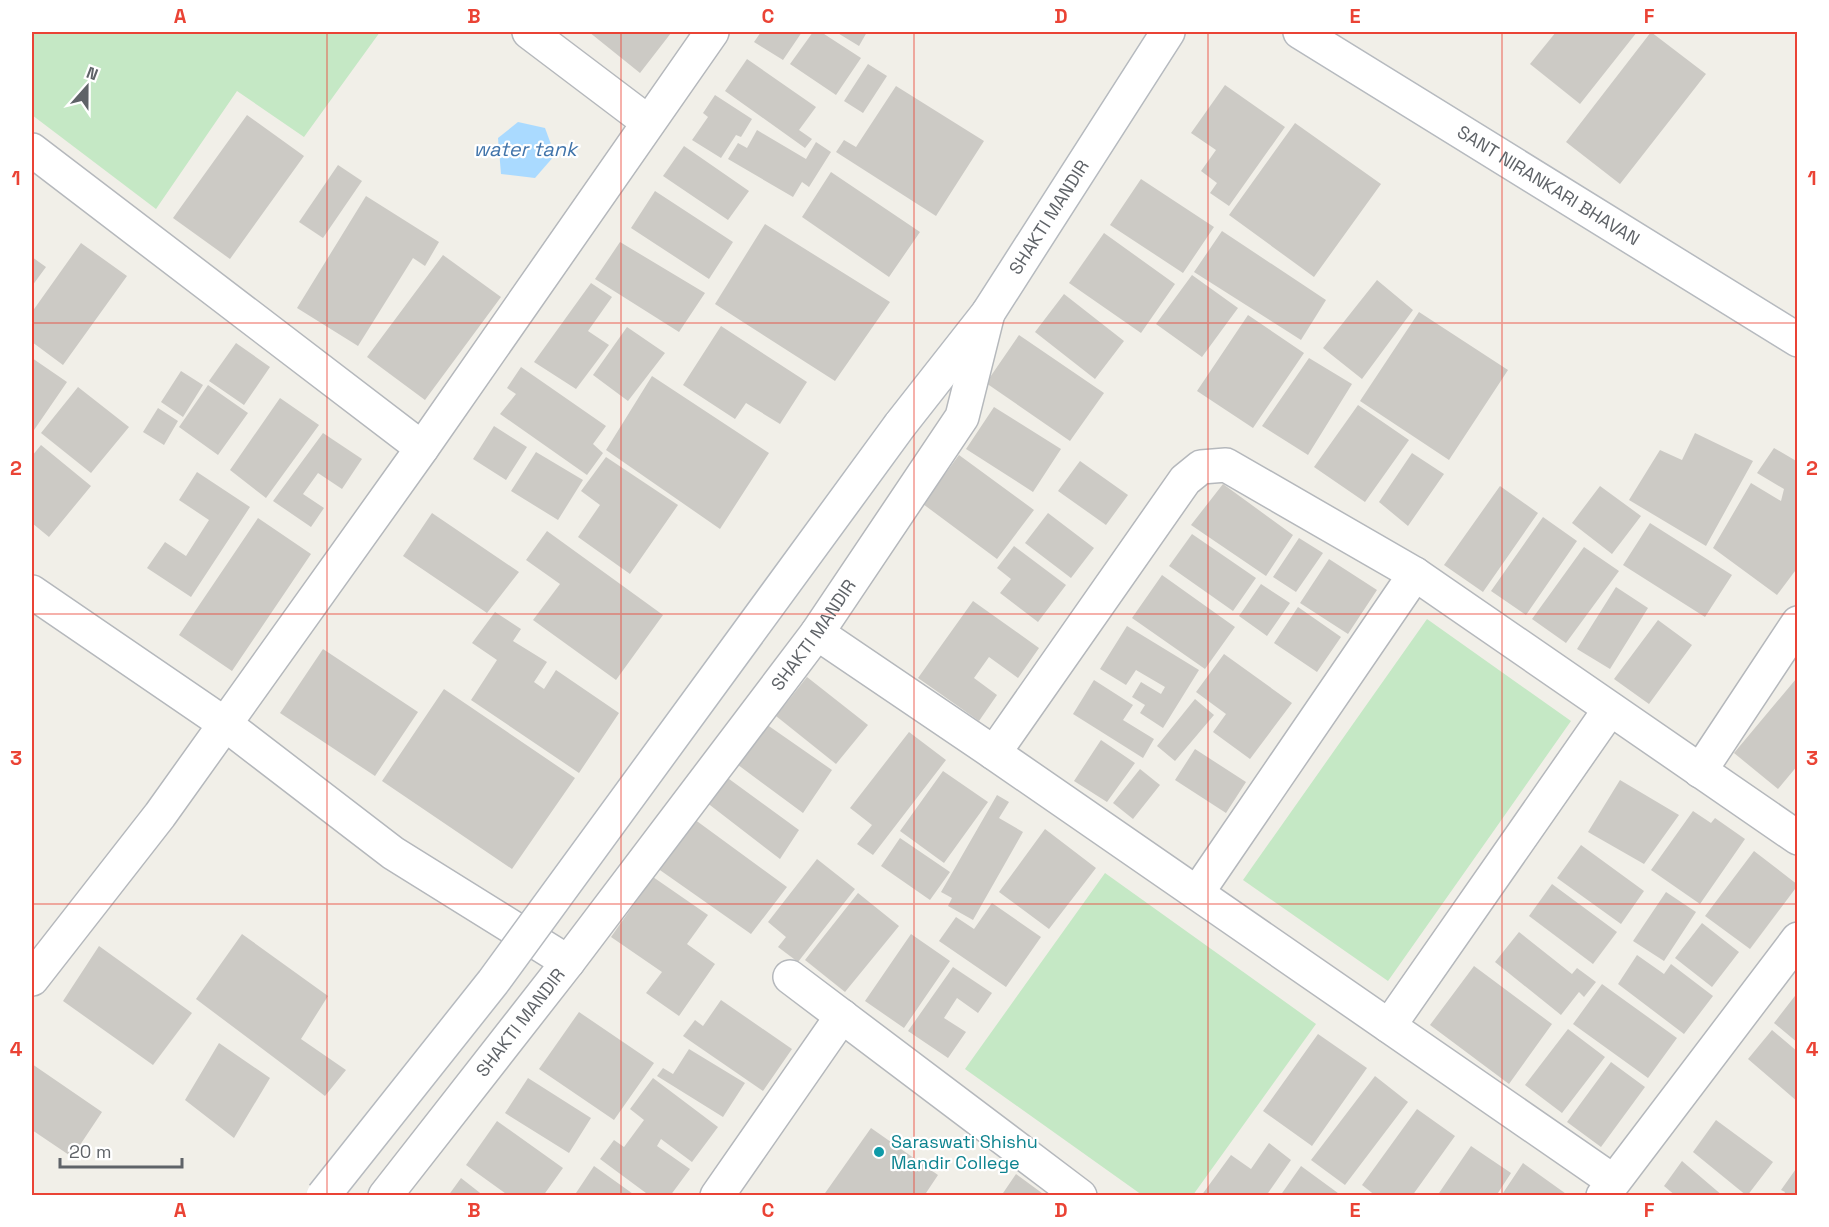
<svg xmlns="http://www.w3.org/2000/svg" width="1829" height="1227" font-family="'Space Grotesk',sans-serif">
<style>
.green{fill:#c5e8c5}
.water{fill:#aadaff}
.building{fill:#cccac5}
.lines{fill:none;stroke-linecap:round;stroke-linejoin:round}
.street-casing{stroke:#b5b8bc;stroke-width:36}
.secondary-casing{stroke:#b6babf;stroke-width:36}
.street{stroke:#fff;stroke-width:33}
.secondary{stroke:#fff;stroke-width:33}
.secondary-bridge-casing{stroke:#b6babf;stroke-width:36;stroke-linecap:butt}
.secondary-bridge{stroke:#fff;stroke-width:33}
.grid{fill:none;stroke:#ea4335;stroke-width:1.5;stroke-opacity:0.55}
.culture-dot{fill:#0f9aa8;stroke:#fff;stroke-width:2}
.labels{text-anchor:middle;stroke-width:4.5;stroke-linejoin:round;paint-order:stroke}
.street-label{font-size:18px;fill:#5f6368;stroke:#fff}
.culture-label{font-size:18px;fill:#0d838f;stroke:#fff;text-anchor:start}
.water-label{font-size:20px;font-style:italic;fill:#4174aa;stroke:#fff}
.neatline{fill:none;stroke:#ea4335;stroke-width:2}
.grid-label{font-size:20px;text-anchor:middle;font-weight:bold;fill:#ea4335}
</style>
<rect width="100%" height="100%" fill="#f1efe8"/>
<path class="green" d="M32 32H380L304 137 237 91 156 209 32 115Z
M1427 619 1571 721 1388 981 1243 880Z
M1105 873 1316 1024 1193 1195H1142L965 1069Z"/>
<path class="water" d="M518 122 545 128 555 155 535 178 501 174 498 138Z"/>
<path class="building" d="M589 32H669L671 33 640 73Z
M761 32H802L783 60 754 42Z
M813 32H821L861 58 836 95 790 64Z
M836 32H867L859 46Z
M1556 32H1637L1580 104 1530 64Z
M1651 32 1706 74 1620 184 1566 142Z
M747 59 816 107 799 130 812 139 805 148 725 91Z
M868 64 887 76 863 113 844 101Z
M1225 85 1285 127 1229 206 1210 193 1217 183 1201 171 1216 150 1191 133Z
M896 86 984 141 936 216 836 152 844 140 856 147Z
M715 95 752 119 741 137 736 135 721 158 692 140 708 117 703 113Z
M247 115 304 156 230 259 173 218Z
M1295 123 1381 184 1314 277 1229 215Z
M757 130 806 159 816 142 831 152 809 187 802 182 793 197 728 159 738 143 747 148Z
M684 146 749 191 728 220 663 176Z
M338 165 362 181 323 238 299 222Z
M831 172 920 232 889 277 802 217Z
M1141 179 1214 227 1183 273 1110 225Z
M655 191 733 242 709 279 631 228Z
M366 196 439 242 425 266 413 258 358 346 297 308Z
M765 224 890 302 835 381 715 304Z
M1222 231 1326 300 1301 340 1194 272Z
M1104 233 1175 284 1141 333 1069 283Z
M620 242 705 293 679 332 595 279Z
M81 243 127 276 63 365 32 342V312Z
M443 255 501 297 425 400 367 357Z
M32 257 46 267 32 286Z
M1192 275 1238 308 1202 357 1156 324Z
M1377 280 1413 310 1362 379 1323 348Z
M591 283 612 297 588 331 609 345 576 389 534 362Z
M1064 294 1124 341 1095 379 1035 332Z
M1419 312 1508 370 1449 460 1360 401Z
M1248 315 1304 353 1253 428 1197 391Z
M721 326 807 382 780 424 746 403 735 419 683 385Z
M627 327 665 353 628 401 593 375Z
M1019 335 1104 393 1070 441 986 383Z
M236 343 270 367 244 405 209 381Z
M32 358 67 382 32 433Z
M1309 358 1352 384 1308 455 1262 426Z
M521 367 606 426 593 444 603 453 587 475 500 414 516 394 507 388Z
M181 371 203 385 183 417 161 402Z
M652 376 769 453 720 529 606 450Z
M208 385 248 413 218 455 179 427Z
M78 387 129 427 91 473 41 433Z
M280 398 319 425 266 498 230 470Z
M1358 405 1409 440 1365 502 1314 467Z
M994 407 1061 449 1033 492 966 449Z
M158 408 178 421 164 445 143 432Z
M494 426 527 447 506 480 473 459Z
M323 433 362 459 342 489 318 473 303 494 324 508 311 527 273 501Z
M1695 433 1753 461 1706 546 1629 500 1660 450 1682 460Z
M41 445 91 486 49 537 32 523V456Z
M1774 448 1798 462V567L1777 595 1713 548 1751 483 1781 501 1784 489 1757 473Z
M536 452 583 480 558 520 511 491Z
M1412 453 1444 474 1408 526 1379 502Z
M959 455 1034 510 997 559 923 504Z
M606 457 678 505 630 574 578 537 600 505 581 491Z
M1080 461 1128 495 1106 525 1058 491Z
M197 472 250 507 191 597 147 568 165 542 186 556 209 520 179 500Z
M1223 484 1293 535 1266 576 1191 525Z
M1500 486 1538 513 1483 592 1444 565Z
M1600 486 1641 516 1612 554 1572 523Z
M432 513 519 572 487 613 403 556Z
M1048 513 1094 548 1071 578 1025 543Z
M1543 517 1577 541 1526 615 1491 591Z
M258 518 311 554 232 671 179 635Z
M1650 523 1732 575 1705 617 1623 565Z
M547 531 663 615 616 680 533 620 560 584 526 560Z
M1192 534 1256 578 1233 611 1169 566Z
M1299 538 1323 553 1296 592 1273 577Z
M1014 546 1066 585 1038 622 1000 593 1011 579 997 568Z
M1584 547 1619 571 1566 643 1532 619Z
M1329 559 1377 590 1348 634 1300 603Z
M1162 575 1235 627 1205 669 1132 618Z
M1261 584 1290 603 1267 636 1239 616Z
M1616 587 1648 608 1610 669 1577 649Z
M973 601 1039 648 1018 678 989 657 974 678 997 695 979 721 918 678Z
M1298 607 1341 637 1317 672 1274 643Z
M495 612 521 629 513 641 547 662 534 682 544 689 556 670 619 713 579 773 471 700 497 660 472 643Z
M1658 620 1692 645 1649 704 1614 679Z
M1127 626 1199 670 1163 728 1140 713 1145 705 1132 697 1141 682 1161 694 1165 687 1136 670 1126 685 1100 669Z
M323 649 418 712 375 776 280 713Z
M1224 654 1292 703 1250 759 1213 732 1226 714 1196 692Z
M807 677 868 725 836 764 776 716Z
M1796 679 1798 765 1778 789 1734 753Z
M1094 680 1133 705 1123 720 1154 739 1143 758 1073 714Z
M444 689 575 778 512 869 382 781Z
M1195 699 1214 715 1175 761 1157 746Z
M756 717 832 770 803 813 726 756Z
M909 732 946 760 873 855 857 844 872 825 850 808Z
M1101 740 1135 763 1107 802 1074 781Z
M1195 749 1246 782 1226 813 1175 780Z
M1140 769 1160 785 1133 819 1113 803Z
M943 771 988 802 944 863 900 831Z
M725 776 799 830 780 859 706 802Z
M1620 780 1679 815 1644 864 1588 832Z
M997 795 1009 802 999 818 1023 832 973 920 948 906 952 898 941 892Z
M1693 811 1711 823 1715 818 1745 839 1700 904 1651 870Z
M694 819 787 887 751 934 657 868Z
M1045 829 1096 868 1049 929 999 892Z
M900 838 950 872 930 900 881 866Z
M1581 845 1644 891 1621 924 1557 878Z
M1754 851 1798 885 1750 949 1705 916Z
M817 859 855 889 798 962 778 947 786 937 768 922Z
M653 877 708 915 687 944 715 964 679 1016 646 993 662 972 611 937Z
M1552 884 1617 932 1593 964 1529 916Z
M1666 892 1696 912 1664 961 1633 941Z
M858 893 899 926 845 992 805 960Z
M992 903 1041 937 1006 987 939 941 956 917 974 929Z
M1702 923 1739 952 1712 987 1675 958Z
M1519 932 1572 974 1577 968 1596 982 1584 997 1579 992 1561 1015 1495 962Z
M242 934 328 996 301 1039 346 1070 325 1096 196 999Z
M911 934 950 961 904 1028 865 1001Z
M99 946 192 1013 153 1065 63 1001Z
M1637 955 1664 974 1671 964 1713 996 1684 1034 1618 984Z
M1474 966 1552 1024 1509 1084 1430 1025Z
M953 967 992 993 978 1013 957 998 944 1018 966 1032 948 1058 908 1031Z
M1602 984 1677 1038 1648 1078 1573 1024Z
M1798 992V1043L1774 1023Z
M721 1000 792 1049 763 1091 683 1036 695 1020 703 1026Z
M579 1012 654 1063 614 1120 539 1069Z
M1568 1029 1605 1057 1562 1113 1525 1085Z
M1772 1030 1798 1052V1102L1748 1059Z
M1318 1034 1367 1068 1312 1146 1263 1111Z
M219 1043 270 1078 234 1138 185 1100Z
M689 1049 745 1083 723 1117 657 1076 663 1068 673 1074Z
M1611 1062 1645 1087 1601 1147 1567 1122Z
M32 1064 102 1112 72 1157 32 1130Z
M1375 1076 1408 1102 1345 1185 1311 1160Z
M528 1078 591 1118 569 1153 505 1113Z
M653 1078 718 1127 692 1162 661 1139 657 1146 690 1169 670 1196H650L600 1159 614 1140 624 1147 644 1120 630 1109Z
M1417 1109 1455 1136 1412 1196H1376L1362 1185Z
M1716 1120 1773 1162 1747 1196 1693 1152Z
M497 1121 563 1168 543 1196H509L466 1165Z
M871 1128 938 1175 924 1196H823Z
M1269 1143 1291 1160 1266 1196H1201L1231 1155 1251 1169Z
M1471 1146 1511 1173 1496 1196H1437Z
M1682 1161 1723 1196H1676L1664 1186Z
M1523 1163 1569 1196H1501Z
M594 1166 636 1196H574Z
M1301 1166 1342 1196H1280Z
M1798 1166V1196H1783L1785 1192 1781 1190Z
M1016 1174 1046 1196H1001Z
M461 1178 484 1196H448Z"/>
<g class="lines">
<g class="street-casing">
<g id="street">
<path d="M529 32 648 122"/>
<path d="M32 150 422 448"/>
<path d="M32 592 225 724 393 853 568 962"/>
<path d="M817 633 994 753 1613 1181"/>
<path d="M994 753 1185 480 1201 467 1226 465 1415 574 1798 838"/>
<path d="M1700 771 1798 623"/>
<path d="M1197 893 1415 574"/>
<path d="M790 977 1080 1196"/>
<path d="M32 979 160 815 420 451 712 32"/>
<path d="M1389 1026 1610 709"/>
<path id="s1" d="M385 1196 568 962 817 633 962 417 988 313"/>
<path d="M717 1196 842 1016"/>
<path d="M1603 1196 1798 939"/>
</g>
</g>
<g class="secondary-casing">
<g id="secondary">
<path id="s2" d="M1300 32 1798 340"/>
<path id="s3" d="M900 425 988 313 1168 32"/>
</g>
</g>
<use href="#street" class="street"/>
<use href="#secondary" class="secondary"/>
<g class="secondary-bridge-casing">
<path id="secondary-bridge" d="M323 1196 493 982 900 425"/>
</g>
<use href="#secondary-bridge" class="secondary-bridge"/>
</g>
<path class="grid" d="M327 32V1196M621 32V1196M914 32V1196M1208 32V1196M1502 32V1196M32 323H1798M32 614H1798M32 904H1798"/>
<circle class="culture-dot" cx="879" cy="1152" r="6"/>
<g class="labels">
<g class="street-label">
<text dy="6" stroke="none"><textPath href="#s2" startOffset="292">SANT NIRANKARI BHAVAN</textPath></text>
<text dy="6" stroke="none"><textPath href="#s3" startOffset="256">SHAKTI MANDIR</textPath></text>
<text dy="6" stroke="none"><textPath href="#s1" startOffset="706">SHAKTI MANDIR</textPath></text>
<text dy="6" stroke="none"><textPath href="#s1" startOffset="220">SHAKTI MANDIR</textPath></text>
</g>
<g class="culture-label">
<text x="891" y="1148">Saraswati Shishu<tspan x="891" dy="21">Mandir College</tspan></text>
</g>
<g class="water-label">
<text x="525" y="156">water tank</text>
</g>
</g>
<rect width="1829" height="1227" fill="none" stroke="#ffffff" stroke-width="66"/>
<g transform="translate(87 87) rotate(21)" stroke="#ffffff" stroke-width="4.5" paint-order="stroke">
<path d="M0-4.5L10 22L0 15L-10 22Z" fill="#5f6368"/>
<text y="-9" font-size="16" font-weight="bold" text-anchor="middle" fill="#5f6368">N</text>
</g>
<path d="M60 1158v9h122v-9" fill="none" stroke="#5f6368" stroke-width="3"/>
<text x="69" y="1158" font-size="18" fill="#5f6368" stroke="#ffffff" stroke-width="4.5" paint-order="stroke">20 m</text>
<rect x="33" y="33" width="1763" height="1161" class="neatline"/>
<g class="grid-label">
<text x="180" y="23">A</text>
<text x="474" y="23">B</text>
<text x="768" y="23">C</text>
<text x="1061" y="23">D</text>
<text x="1355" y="23">E</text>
<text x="1649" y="23">F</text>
<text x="16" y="185">1</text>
<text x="1812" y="185">1</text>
<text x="16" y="475">2</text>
<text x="1812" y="475">2</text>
<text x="16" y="765">3</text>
<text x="1812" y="765">3</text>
<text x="16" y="1056">4</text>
<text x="1812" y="1056">4</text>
<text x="180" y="1217">A</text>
<text x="474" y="1217">B</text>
<text x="768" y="1217">C</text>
<text x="1061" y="1217">D</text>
<text x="1355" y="1217">E</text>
<text x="1649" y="1217">F</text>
</g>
</svg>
